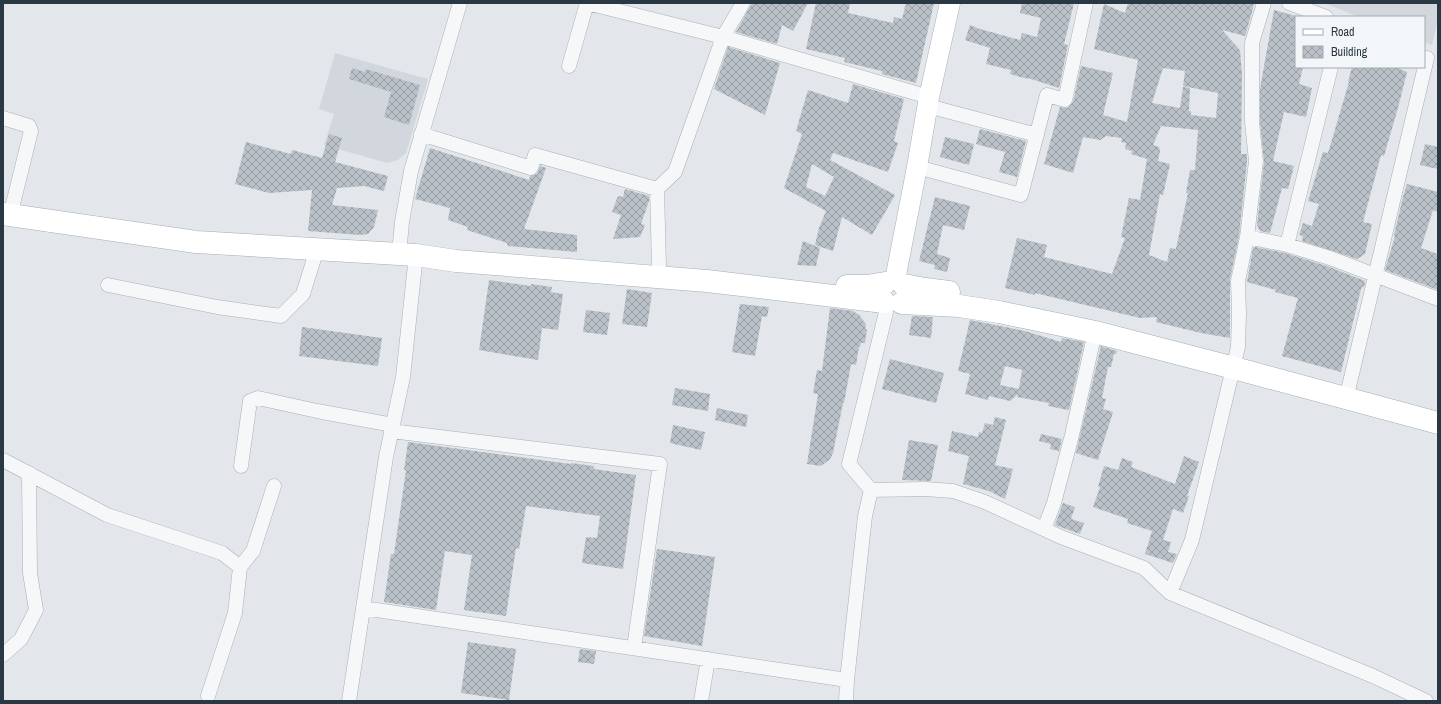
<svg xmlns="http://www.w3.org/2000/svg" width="1441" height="704" font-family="'Archivo Narrow',sans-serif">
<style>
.built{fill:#d1d7dd}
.building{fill:url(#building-cross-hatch);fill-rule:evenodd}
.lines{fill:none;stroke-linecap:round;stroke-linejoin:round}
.street-casing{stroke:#a8afb5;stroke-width:15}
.secondary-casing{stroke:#a8afb5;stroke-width:21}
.primary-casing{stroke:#a2aeb7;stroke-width:23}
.street{stroke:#f6f7f9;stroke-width:14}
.secondary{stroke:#fff;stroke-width:20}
.primary{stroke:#fff;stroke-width:22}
</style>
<defs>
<pattern id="building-cross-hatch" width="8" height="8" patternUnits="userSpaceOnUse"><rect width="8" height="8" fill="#bac1c8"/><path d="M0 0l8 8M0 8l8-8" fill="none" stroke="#979ea4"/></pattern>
</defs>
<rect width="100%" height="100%" fill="#e3e7eb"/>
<path class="built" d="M1324 3H1438V19L1432 45 1424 42V17H1359Z
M335 53 428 79 406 153 398 160 387 163 324 145 334 114 319 109Z"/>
<path class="building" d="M752 3H808L793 31 782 25 777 44 736 32Z
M816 3H850L848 13 893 23 894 17 902 19 906 3H934L916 83 882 74V71L844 62 845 58 806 49Z
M1022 3H1074L1064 44 1068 45 1059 88 1028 78V79L1010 74 1011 70 986 64 990 48 965 40 970 25 980 29 1020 40 1022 33 1037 37 1041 18 1020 13Z
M1128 3H1254L1252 12 1245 36 1222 30 1240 50 1242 75 1241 154H1247V161L1239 236 1230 279V338L1201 333 1156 322 1157 317 1140 318 1035 293V295L1005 288 1017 238 1047 245 1044 257 1112 274 1125 238 1121 237 1129 198 1140 200 1147 159 1131 154 1132 151 1125 149 1126 143 1121 142 1122 138 1106 136 1100 140 1083 137 1073 173 1044 164 1060 107 1068 108 1073 102 1081 66 1113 73 1103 115 1127 122 1138 60 1094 49 1104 4 1125 13ZM1163 68 1185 71 1183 86 1218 93 1216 118 1191 115V111H1189L1190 88 1183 87 1180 108 1152 103ZM1161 126 1198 130 1195 170H1190L1186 193H1188L1176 249 1170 248 1167 262 1149 255 1160 194 1163 195 1170 164 1158 161 1160 151 1159 147 1153 145Z
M1274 10 1296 16V67H1303L1299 84 1312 88 1306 117 1284 112 1273 161 1294 166 1288 189 1282 188 1270 233 1260 231 1257 225 1264 162 1260 122V89Z
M728 47 780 63 765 115 714 89Z
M1352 67H1396L1407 72 1398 108 1384 156 1381 155 1363 222 1372 224 1368 241 1365 254 1357 259 1302 241 1303 236 1299 235 1303 223 1312 226 1319 204 1308 201 1323 152 1328 153 1349 82H1348Z
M352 68 365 72 366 69 420 85 409 125 384 117 391 92 349 79Z
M853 84 904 99 894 141 898 143 888 172 833 153 830 160 895 195 872 235 842 217 833 251 815 245 819 228 826 211 784 188 802 134 796 131 808 90 848 103ZM812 164 834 177 825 196 806 187Z
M980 129 1026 141 1017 177 999 172 1005 152 976 144Z
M329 134 342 138 335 162 388 176 384 191 364 186 337 188 332 205 378 210 374 227 368 234 360 235 308 231 312 190 269 193 235 184 246 142 291 154 292 150 322 158Z
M945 137 974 144 969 165 940 157Z
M1425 144 1438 147V169L1420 165Z
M430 148 529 180 530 176 537 174 540 166 546 168 524 229 577 235V252L508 246 507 243 467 230 468 227 448 220 450 208 415 199Z
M1407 184 1438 192V212L1433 210 1421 248 1438 254V290L1385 270 1395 236 1394 235 1403 197Z
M625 189 649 196V201L641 224 645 225 640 237 613 239 621 215 612 212 618 196 623 197Z
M935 197 970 206 964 230 943 225 937 254 950 258 947 272 934 269 935 265 919 261Z
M803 241 820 248 816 266 797 265Z
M1255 247 1285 253 1327 266 1365 281 1364 287H1362L1361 289 1341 372 1282 356 1298 298 1275 292 1276 290 1247 282 1253 248Z
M489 280 531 286V284L552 287 551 292 563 294 558 330 542 328 538 360 479 350Z
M627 289 652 293 647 327 622 324Z
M740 304 769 307 767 317 762 316 755 356 732 352Z
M830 308 853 311 859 315 866 324 865 329H867L865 343H861L860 347H859L856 365 851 364 844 403H843L833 453 830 459 821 466 807 464 818 394 813 393 817 370 822 371Z
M586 310 610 313 607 335 583 332Z
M912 316 933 317 931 338 909 335Z
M970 320 1025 331 1061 342 1062 338 1084 342 1069 410 1048 406 1049 403 1017 397 1018 394 1010 401 989 396 988 400 965 394 970 374 958 371ZM1005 366 1022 370 1019 389 1000 385Z
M302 327 382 338 378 366 299 356Z
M1101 346 1117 351 1116 354H1114L1111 367H1108L1102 398 1106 399 1103 409 1113 412 1098 460 1076 453Z
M890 359 944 373 936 403 882 389Z
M675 388 710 394 708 411 672 405Z
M717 408 748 415 746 427 715 420Z
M995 417 1006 420 995 465 1013 469 1005 499 989 491 963 484 969 456 948 451 952 431 978 437 979 432 982 433 985 423 993 425Z
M673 425 705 432 701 450 670 443Z
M1041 434 1062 439 1059 451 1050 449 1051 444 1039 441Z
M909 440 938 445 931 481 902 480Z
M408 442 571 464V463L594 466V469L636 475 623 569 582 563 586 537 597 538 600 516 526 506 519 549 516 548 506 616 464 610 472 555 445 551 436 610 384 602 391 554H394L406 470H404Z
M1184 456 1199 462 1187 496H1189L1183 513 1173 509 1163 540 1171 542 1168 552 1177 554 1173 563 1145 554 1152 531 1127 523 1128 519 1093 507 1100 487H1098L1104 466 1118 470 1122 458 1133 462 1131 467 1175 484Z
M1063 503 1075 507 1071 519 1084 523 1080 534 1055 525Z
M657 549 715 557 702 646 644 636Z
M468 642 516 649 509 700 461 693Z
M580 649 596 651 594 664 578 662Z"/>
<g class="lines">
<g class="street-casing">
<path id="street" d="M587 3 723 37 929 97
M1289 3 1326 17
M569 66 587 3
M928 106 1037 135
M3 118 29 126 31 131 10 216
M421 134 531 168 535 155 657 189 659 267
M917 167 1021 195 1047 95 1065 100 1086 3
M657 189 675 172 723 37 743 3
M1247 237 1287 245 1330 258 1438 299
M1287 245 1331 67
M399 254 402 222 411 171 460 3
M108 285 217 307 281 316 303 294 317 249
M1346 399 1427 58
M391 431 660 464 634 648
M3 460 107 515 222 553 240 567 235 613 208 696
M241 466 250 401 258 398 317 411 393 425
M871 490 849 464 888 304
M1044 529 1054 503 1072 435 1095 332
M240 567 253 551 274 486
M1170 593 1192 540 1238 347 1239 313 1238 281 1247 237 1256 161 1252 122V43L1264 3
M363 608 847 680
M3 655 21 639 36 610 30 573 29 473
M349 701 386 457 403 377 416 255
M701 701 708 659
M846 701 847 680 865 516 871 490 925 489 953 491 985 502 1061 537 1144 568 1170 593 1373 676 1426 701"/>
</g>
<g class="secondary-casing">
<path id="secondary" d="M895 280 917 167 929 97 950 3"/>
</g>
<g class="primary-casing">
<path id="primary" d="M3 214 196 242 416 255 456 261 707 281 884 302
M904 285 925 289 949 292
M847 286H867L885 283
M902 303 959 306 999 312 1095 332 1234 368 1438 423"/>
</g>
<use href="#street" class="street"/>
<use href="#secondary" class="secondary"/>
<use href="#primary" class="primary"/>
</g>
<rect width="1441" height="704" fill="none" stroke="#2a3843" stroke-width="8"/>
<rect x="1295" y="16" width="130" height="52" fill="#f3f6f8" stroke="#a3aab0"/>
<rect x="1303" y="29" width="20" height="6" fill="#ffffff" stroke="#a3aab0"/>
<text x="1331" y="36" font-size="12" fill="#2a3843">Road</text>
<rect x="1303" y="46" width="20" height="12" fill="url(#building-cross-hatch)" stroke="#a3aab0"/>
<text x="1331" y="56" font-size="12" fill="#2a3843">Building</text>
</svg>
